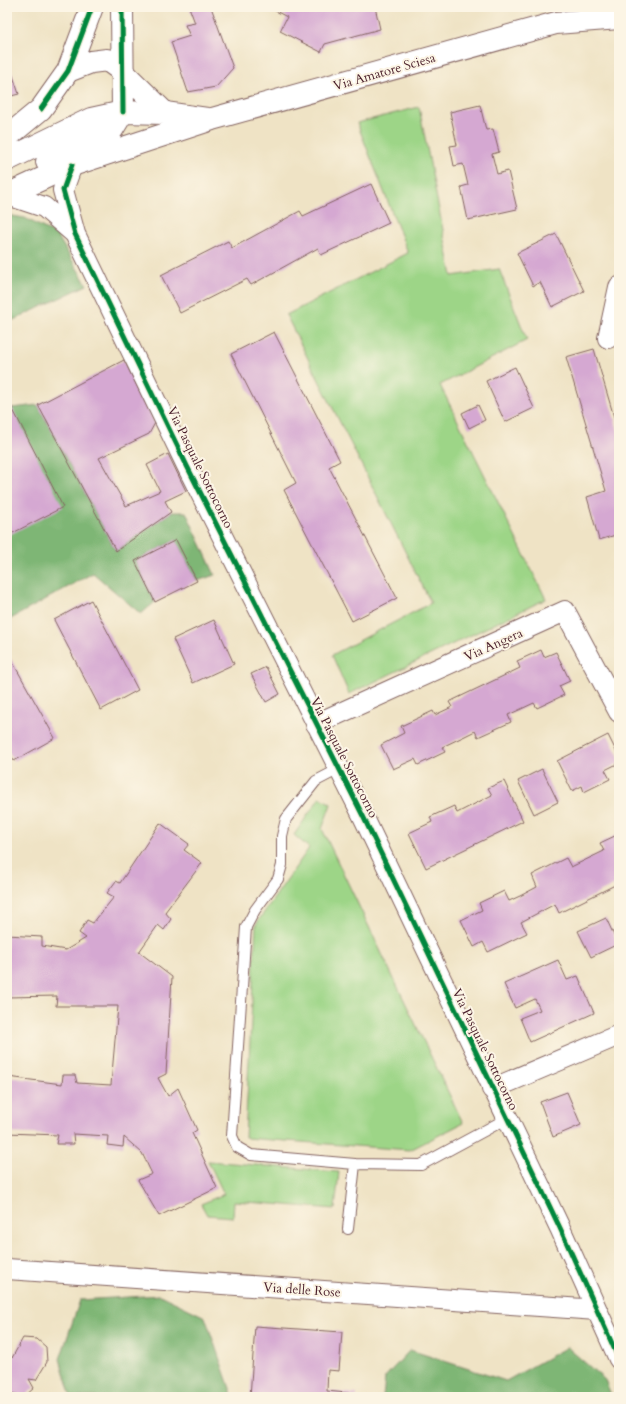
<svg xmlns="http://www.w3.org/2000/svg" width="626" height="1404" font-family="Cardo,serif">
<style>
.green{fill:#9dd587;stroke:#747a59}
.forest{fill:#7eb674;stroke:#646a50}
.building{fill:#d5a8d2}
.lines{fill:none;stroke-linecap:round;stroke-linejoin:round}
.service-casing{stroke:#846461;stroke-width:12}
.minor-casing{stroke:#846461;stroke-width:22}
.tertiary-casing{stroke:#846461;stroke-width:24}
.service{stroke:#fff;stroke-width:10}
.minor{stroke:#fff;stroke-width:20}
.tertiary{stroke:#fff;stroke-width:22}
.cycleway-casing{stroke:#fcf5e5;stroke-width:8}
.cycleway{stroke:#00873e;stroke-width:5}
.labels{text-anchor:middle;stroke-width:4;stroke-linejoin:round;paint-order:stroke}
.street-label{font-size:13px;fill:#4a1f2b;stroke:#fcf5e5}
</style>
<rect width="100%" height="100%" fill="#fcf5e5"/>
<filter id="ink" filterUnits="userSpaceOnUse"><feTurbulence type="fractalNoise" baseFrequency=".025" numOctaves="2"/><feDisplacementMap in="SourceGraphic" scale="8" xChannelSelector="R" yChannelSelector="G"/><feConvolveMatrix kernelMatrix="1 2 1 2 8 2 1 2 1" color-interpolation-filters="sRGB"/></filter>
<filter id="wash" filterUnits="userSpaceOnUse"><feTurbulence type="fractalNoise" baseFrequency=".012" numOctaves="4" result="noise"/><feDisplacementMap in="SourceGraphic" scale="16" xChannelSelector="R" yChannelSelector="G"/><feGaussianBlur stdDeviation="0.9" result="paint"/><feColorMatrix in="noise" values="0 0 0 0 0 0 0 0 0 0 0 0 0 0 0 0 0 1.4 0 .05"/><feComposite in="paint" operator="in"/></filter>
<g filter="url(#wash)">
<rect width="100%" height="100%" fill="#efe3c5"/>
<path class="green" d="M419 107 452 276 499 269 527 340 440 385 546 599 349 694 332 655 431 603 286 315 408 253 357 123Z
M320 797 331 804 322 829 463 1123 410 1150 245 1138 256 924 309 848 294 835Z
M208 1161 339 1172 335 1209 234 1201 233 1217 207 1215 201 1204 224 1194Z"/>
<path class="forest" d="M7 215 25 218 57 235 87 285 7 323Z
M38 405 116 551 171 512H186L215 575 197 581 176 540 135 561 155 602 141 614 93 573 7 621V535L12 408Z
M160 1295 205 1317 233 1397H71L60 1359 80 1300Z
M567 1347 605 1380 612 1397H383L385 1377 410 1350 506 1381Z"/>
<g id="blocks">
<path class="building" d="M189 7H211L233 68 216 87 188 92 171 42 190 36 185 25 195 23Z
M268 7H338L343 9 351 7H375L380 29 325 44 321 52 280 31 287 17Z
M7 58 19 94 7 97Z
M619 63V76H618L616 64Z
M480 105 486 130 493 129 499 152 492 154 497 174 508 171 517 209 468 220 461 187 468 185 463 164 454 166 450 146 457 145 450 112Z
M371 184 389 223 321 255 318 248 251 285 247 279 180 313 161 275 228 241 232 248 300 211 303 216Z
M556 234 584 291 552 307 540 282 533 286 517 253Z
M274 332 340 461 329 467 397 598 352 621 284 490 296 483 231 354Z
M594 349 619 434V534L599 540 587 497 606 491 566 357Z
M124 360 155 423 149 434 99 458 126 506 160 491 147 465 168 454 186 491 165 501 171 512 116 551 38 405Z
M515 367 534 408 505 422 486 381Z
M7 398 63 507 7 536Z
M478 405 485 420 469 428 462 413Z
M176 540 197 581 155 602 135 561Z
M91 600 138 690 101 710 54 620Z
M214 620 234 664 193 683 173 639Z
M541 650 544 657 556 652 570 681 559 686 564 695 537 708 534 703 519 710 508 715 511 722 478 737 475 731 465 736 442 747 445 752 418 765 415 759 393 769 381 745 404 733 401 726 433 711 435 715 452 707 449 702 520 668 517 661Z
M11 659 55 738 14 761 7 749V661Z
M266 667 280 694 266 702 251 674Z
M608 735 619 757V763L605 770 610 779 584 792 582 786 572 791 557 761Z
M542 769 558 802 534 814 518 781Z
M504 781 523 821 426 868 409 833 432 822 430 817 454 806 457 813 492 795 488 788Z
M160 823 189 844 184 850 202 863 165 912 171 919 164 930 158 925 139 952 172 977 166 1074 158 1078 168 1096 178 1088 197 1130 192 1133 217 1188 159 1216 138 1180 152 1174 142 1153 124 1137 123 1147 107 1145 108 1136 73 1134 74 1144H56L58 1135 7 1133 8 1077 62 1084 63 1075H75L77 1083 111 1085 118 1006H56L57 996 7 997V935L42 937V946L66 950 86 938 79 933 87 920 93 923 114 897 107 893 116 881 120 883Z
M619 834V883L559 913 555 904 521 922 527 933 488 952 483 942 474 947 461 920 482 910 479 903 504 891 509 901 520 896 537 887 532 875 566 858 571 867 604 851 600 843Z
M606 918 618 944 591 957 578 931Z
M558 960 567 980 578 976 594 1013 530 1042 520 1018 540 1010 535 999 515 1008 504 984Z
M567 1092 581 1125 553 1137 540 1102Z
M255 1326 342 1332 339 1371 328 1370 327 1391 356 1394V1397H250Z
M23 1338 37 1339 46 1347 47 1362 36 1380 29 1379 34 1388 25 1396 10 1393 7 1389V1349L12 1358Z"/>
</g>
</g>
<g filter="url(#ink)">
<use href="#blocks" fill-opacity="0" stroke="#846461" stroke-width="1"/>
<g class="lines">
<g class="service-casing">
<path id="service" d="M339 769 316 781 286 819 282 836V865L278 879 255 910 246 927 232 1136 237 1147 251 1155 355 1164 421 1165 508 1118
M348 1229 355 1164"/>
</g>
<g class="minor-casing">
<path id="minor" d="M72 165 63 190 75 234 187 466 363 816 560 1228 619 1359
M8 195 44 207 75 234
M608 338 619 287
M316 724 565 611 619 712
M492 1089 619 1035
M7 1269 597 1310"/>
</g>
<g class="tertiary-casing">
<path id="tertiary" d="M68 71 91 62 107 60 122 71 165 113
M7 137 41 109 68 71 92 7
M7 160 91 119 123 112 165 113 207 119
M47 162 112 130 123 112 122 7
M7 195 72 165 212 119 556 23 619 18"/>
</g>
<use href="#service" class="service"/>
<use href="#minor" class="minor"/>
<use href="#tertiary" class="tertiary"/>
<g class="cycleway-casing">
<path id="cycleway" d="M122 7 123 112
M41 109 68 71 92 7
M72 165 63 190 75 234 187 466 363 816 560 1228 619 1359"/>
</g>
<use href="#cycleway" class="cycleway"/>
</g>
</g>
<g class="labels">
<g class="street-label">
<text transform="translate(384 71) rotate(-16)" y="5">Via Amatore Sciesa</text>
<text transform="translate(201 467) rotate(64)" y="5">Via Pasquale Sottocorno</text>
<text transform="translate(493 644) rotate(-24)" y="5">Via Angera</text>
<text transform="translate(345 757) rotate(63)" y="5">Via Pasquale Sottocorno</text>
<text transform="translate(486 1049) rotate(64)" y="5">Via Pasquale Sottocorno</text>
<text transform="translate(302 1289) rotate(4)" y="5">Via delle Rose</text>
</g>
</g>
<rect width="626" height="1404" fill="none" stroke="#fcf5e5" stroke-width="24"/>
</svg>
